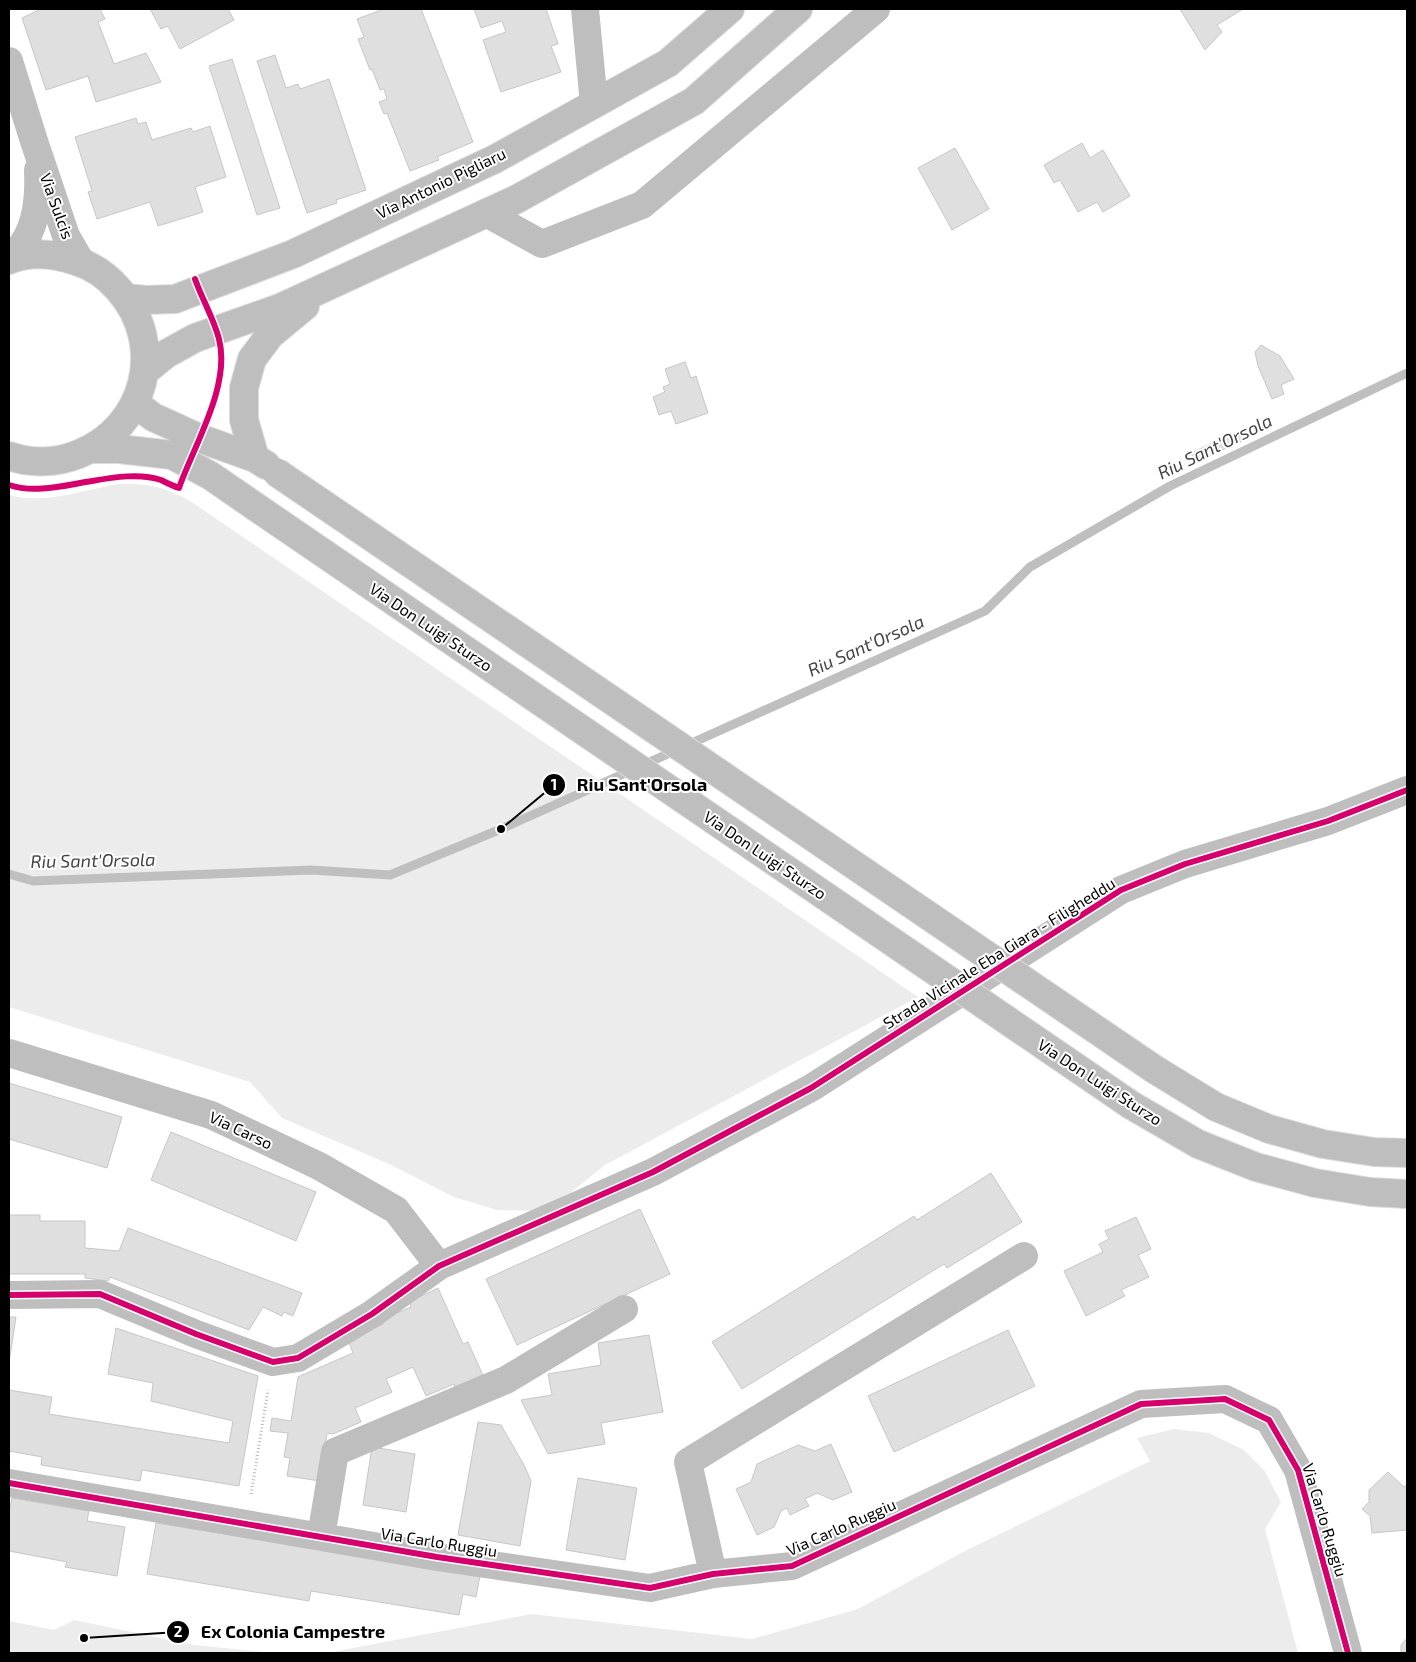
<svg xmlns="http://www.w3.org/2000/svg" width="1416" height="1662" font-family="'Exo 2',sans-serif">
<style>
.green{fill:#ececec}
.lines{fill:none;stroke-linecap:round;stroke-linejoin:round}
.stream{stroke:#bfbfbf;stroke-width:9}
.building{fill:#dfdfdf;stroke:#c7c7c7}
.major-casing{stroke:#dbdbdb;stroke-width:30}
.path{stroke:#b9b9b9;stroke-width:3;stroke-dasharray:1 2.5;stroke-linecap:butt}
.minor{stroke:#bebebe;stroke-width:28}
.major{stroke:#bebebe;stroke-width:28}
.major-bridge-casing{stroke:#dbdbdb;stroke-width:30;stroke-linecap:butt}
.major-bridge{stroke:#bebebe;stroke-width:28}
.cycleway-casing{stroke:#fff;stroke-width:9}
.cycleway{stroke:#d6006c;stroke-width:6}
.labels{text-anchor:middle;stroke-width:4;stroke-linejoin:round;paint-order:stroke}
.street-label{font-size:16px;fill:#000;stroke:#fff}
.water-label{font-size:18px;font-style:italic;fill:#444;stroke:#fff}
.leader{fill:none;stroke:#000;stroke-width:2}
.callout-dot{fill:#000;stroke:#fff;stroke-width:2}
.mark-label{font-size:15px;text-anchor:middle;font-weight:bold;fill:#fff}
.callout-label{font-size:18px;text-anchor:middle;font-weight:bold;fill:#000;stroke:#fff;stroke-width:4;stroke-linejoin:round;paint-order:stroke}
</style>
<rect width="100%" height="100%" fill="#fff"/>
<path class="green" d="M118 484C151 484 164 486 193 503L918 997 605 1165 548 1211 497 1210 454 1197 389 1164 282 1118 250 1082 9 1007V495C44 505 83 490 118 484Z
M1174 1429 1209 1433 1244 1450 1264 1470 1281 1502 1265 1529 1298 1653H327L532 1614 752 1639 858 1609 967 1550 1150 1461 1137 1438Z
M74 1620 195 1645 273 1653H9V1621L54 1630Z"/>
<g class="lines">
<path class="stream" d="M9 874 33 881 311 870 390 875 501 829 985 611 1030 567 1170 486 1407 373"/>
</g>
<path class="building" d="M41 9H100L105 19 98 22 114 64 146 53 161 82 96 102 88 76 46 90 22 18Z
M150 9H228L234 20 180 49 168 26 161 29Z
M384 9H421L473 142 437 157 439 160 410 171 387 113 384 114 379 102 387 99 384 89 380 90 372 69 370 70 358 39 364 37 357 19Z
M474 9H546L558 44 551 46 561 72 501 92 483 40 506 32 502 21 481 28Z
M1180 9H1243L1217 25 1222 32 1205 50Z
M275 55 286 88 298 84 300 89 329 79 366 190 336 200 337 203 307 213 257 61Z
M232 59 280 208 257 215 209 66Z
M136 118 138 124 146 122 152 140 191 128 193 132 210 126 226 177 195 187 203 212 158 226 150 202 97 219 88 192 92 191 75 137Z
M1082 143 1090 158 1103 150 1130 196 1103 212 1097 202 1078 212 1060 180 1054 183 1044 165Z
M955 148 989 209 952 230 918 168Z
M1261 345 1280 356 1294 379 1281 385 1284 394 1272 399 1258 366 1255 352Z
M685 362 691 378 696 376 708 413 676 424 671 411 659 415 653 397 665 392 663 387 670 384 665 369Z
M1243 429 1247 439 1195 462 1191 453Z
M9 1083 122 1117 107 1168 9 1139Z
M171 1132 316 1192 296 1241 151 1180Z
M991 1173 1022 1222 947 1268 944 1264 742 1389 712 1342 914 1216 917 1220Z
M640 1209 670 1274 517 1345 486 1279Z
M9 1215H40V1221H85V1248L119 1251 128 1228 302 1293 293 1316 284 1312 282 1316 263 1307 249 1330 110 1277 108 1281 85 1278V1274H9Z
M1136 1217 1151 1249 1138 1255 1149 1277 1121 1290 1125 1296 1086 1316 1064 1271 1103 1252 1099 1244 1109 1239 1105 1231Z
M438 1288 463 1344 468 1342 485 1380 457 1392 454 1384 426 1396 413 1367 386 1379 392 1392 355 1408 361 1422 333 1434 327 1433 320 1481 287 1476 290 1458 284 1457 288 1433 270 1431 272 1418 291 1421 298 1377 353 1353 348 1340 383 1324 381 1320 411 1307 409 1302Z
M9 1317H16L9 1363Z
M116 1328 258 1376 239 1486 142 1470 140 1481 41 1465 42 1457 9 1451V1390L52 1397 49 1414 229 1443 233 1421 151 1401 153 1383 108 1374Z
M1008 1330 1035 1386 894 1452 868 1396Z
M649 1335 663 1412 601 1423 605 1444 548 1454 521 1400 552 1395 548 1374 601 1365 598 1343Z
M478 1422 501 1425 524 1465 531 1481 520 1546 458 1535Z
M831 1444 852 1492 833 1500 817 1493 805 1499 809 1506 790 1515 787 1508 781 1511 774 1527 757 1535 736 1489 751 1482 757 1464 798 1445 815 1451Z
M372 1447 415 1454 406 1512 363 1505Z
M1388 1472 1404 1487 1407 1485V1530L1372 1533 1370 1516 1362 1509 1369 1502V1490Z
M578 1478 637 1488 625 1560 566 1550Z
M12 1498 89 1511 87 1521 125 1527 117 1576 65 1567 67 1562 9 1551V1513Z
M156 1523 480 1575 476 1597 463 1594 459 1615 311 1591 309 1601 147 1574Z
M1407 1638V1653H1401V1645Z"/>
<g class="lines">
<g class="major-casing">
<path id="major" d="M9 260C30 251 55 254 76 261 93 266 108 277 119 290 167 345 146 427 79 454 57 463 32 464 9 456
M126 298 146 300 175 299 293 254 495 159 668 63 730 9
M145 371 166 354 195 338 280 308 517 199 694 101 798 9
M135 403 153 417 199 438 255 458 266 465
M91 449H119L172 455 211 476 253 505
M255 458 244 420V388L252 359 270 335 305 306
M1154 1069 1216 1107 1269 1129 1323 1144 1374 1152 1407 1153
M1131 1105 1198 1144 1256 1167 1315 1183 1370 1192 1407 1194"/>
</g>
<path class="path" d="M251 1494 268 1390"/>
<path class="minor" d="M585 9 594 104
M9 61 34 141 66 236 81 262
M486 213 542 244 642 205 876 9
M13 258C18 251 24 243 28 235 38 215 39 192 38 170
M9 1053 211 1115 319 1166 396 1210 439 1266
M9 1295 100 1294 196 1334 273 1362 298 1358 372 1314 439 1266 653 1172 811 1088 1121 890 1185 864 1328 821 1407 790
M9 1483 437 1557 650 1588 713 1574 792 1566 1141 1404 1225 1399 1269 1420 1298 1470 1348 1653
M321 1537 335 1452 506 1380 624 1309
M713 1574 688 1462 1024 1256"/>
<use href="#major" class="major"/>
<g class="major-bridge-casing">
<path id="major-bridge" d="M276 472 1154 1069
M253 505 1131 1105"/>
</g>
<use href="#major-bridge" class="major-bridge"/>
<g class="cycleway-casing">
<path id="cycleway" d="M9 485C35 494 66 485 92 481 114 477 141 473 161 480 167 483 173 486 179 488 194 445 231 386 219 339 214 319 202 299 195 279
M9 1295 100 1294 196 1334 273 1362 298 1358 372 1314 439 1266 653 1172 811 1088 1121 890 1185 864 1328 821 1407 790
M9 1483 437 1557 650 1588 713 1574 792 1566 1141 1404 1225 1399 1269 1420 1298 1470 1348 1653"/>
</g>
<use href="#cycleway" class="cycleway"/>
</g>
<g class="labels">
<g class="street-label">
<text transform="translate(441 183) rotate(-26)" y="6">Via Antonio Pigliaru</text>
<text transform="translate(57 206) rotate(70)" y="6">Via Sulcis</text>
<text transform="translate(431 627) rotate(34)" y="6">Via Don Luigi Sturzo</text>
<text transform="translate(765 855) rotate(34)" y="6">Via Don Luigi Sturzo</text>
<text transform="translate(999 953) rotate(-32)" y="6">Strada Vicinale Eba Giara - Filigheddu</text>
<text transform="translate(1100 1082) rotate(33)" y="6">Via Don Luigi Sturzo</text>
<text transform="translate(241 1130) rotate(25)" y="6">Via Carso</text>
<text transform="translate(1325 1520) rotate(73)" y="6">Via Carlo Ruggiu</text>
<text transform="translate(841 1527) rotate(-24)" y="6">Via Carlo Ruggiu</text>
<text transform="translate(439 1542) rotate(9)" y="6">Via Carlo Ruggiu</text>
</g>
<g class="water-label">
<text transform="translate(1215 447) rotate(-26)" y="6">Riu Sant'Orsola</text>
<text transform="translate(866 646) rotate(-24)" y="6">Riu Sant'Orsola</text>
<text transform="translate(93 861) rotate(-1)" y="6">Riu Sant'Orsola</text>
</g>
</g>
<path class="leader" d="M501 829L554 785M84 1638L178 1632"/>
<g class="callout-dot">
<circle cx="501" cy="829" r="5"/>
<circle cx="84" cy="1638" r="5"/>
<circle cx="554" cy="785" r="12"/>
<circle cx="178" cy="1632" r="12"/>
</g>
<g class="mark-label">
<text x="554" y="790">1</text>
<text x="178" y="1637">2</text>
</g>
<g class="callout-label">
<text x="642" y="791">Riu Sant'Orsola</text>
<text x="293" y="1638">Ex Colonia Campestre</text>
</g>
<rect width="1416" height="1662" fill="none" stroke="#000000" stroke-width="20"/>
</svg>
